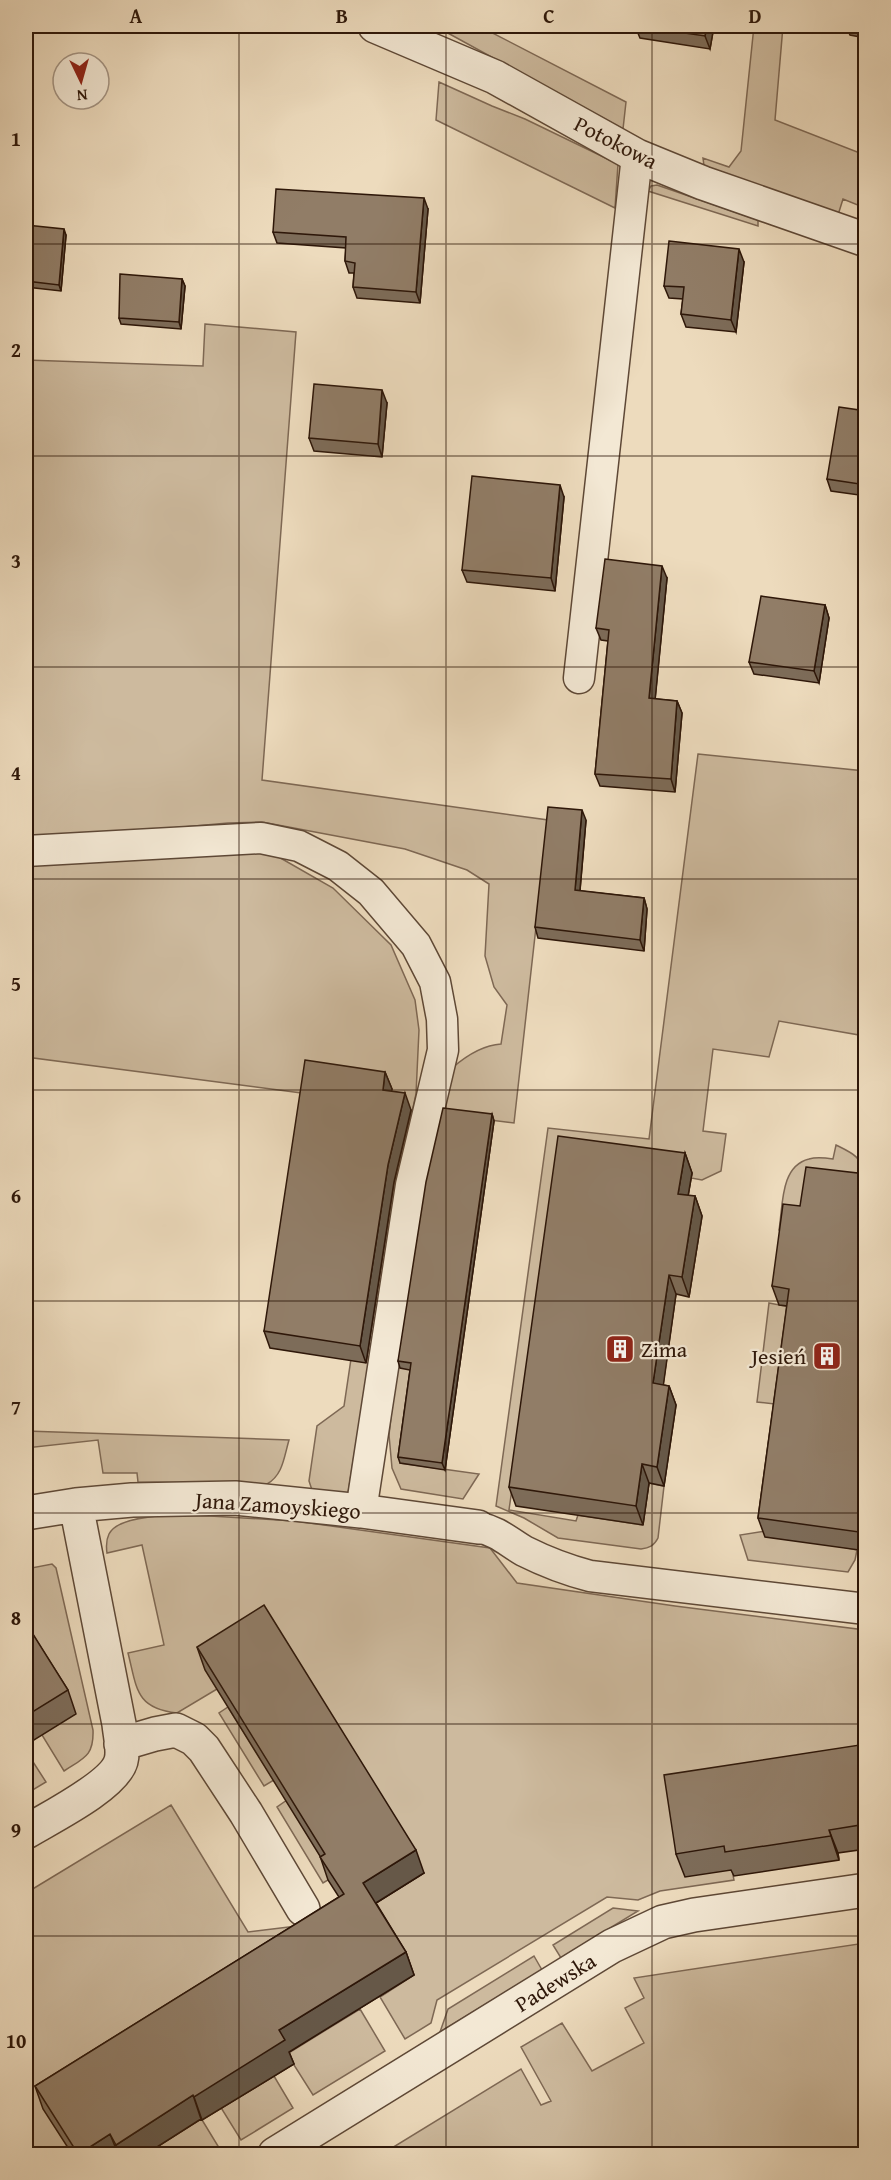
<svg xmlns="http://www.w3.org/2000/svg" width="891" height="2180" font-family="'Gentium Book Plus',serif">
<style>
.green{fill:#cdba9e;stroke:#7e6854;stroke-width:1.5}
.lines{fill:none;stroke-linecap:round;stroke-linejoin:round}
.service-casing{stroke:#5e4836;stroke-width:33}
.minor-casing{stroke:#5e4836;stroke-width:36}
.service{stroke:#f3e8d4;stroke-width:30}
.minor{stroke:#f3e8d4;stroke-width:33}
.wall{fill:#7d6c59;stroke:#2e1709;stroke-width:1.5}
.shaded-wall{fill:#665848;stroke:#2e1709;stroke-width:1.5}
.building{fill:#917d67;stroke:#2e1709;stroke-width:1.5}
.grid{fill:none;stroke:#2e1709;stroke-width:1.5;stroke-opacity:0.55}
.labels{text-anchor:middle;stroke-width:4.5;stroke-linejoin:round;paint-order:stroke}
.street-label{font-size:22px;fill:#2e1709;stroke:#f3e8d4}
.poi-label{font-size:22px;fill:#2e1709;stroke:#f3e8d4;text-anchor:start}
.neatline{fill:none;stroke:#2e1709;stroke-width:2}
.grid-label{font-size:20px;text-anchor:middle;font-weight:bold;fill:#2e1709}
</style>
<rect width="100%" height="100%" fill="#eddbbd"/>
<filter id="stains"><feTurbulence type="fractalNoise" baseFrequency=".00333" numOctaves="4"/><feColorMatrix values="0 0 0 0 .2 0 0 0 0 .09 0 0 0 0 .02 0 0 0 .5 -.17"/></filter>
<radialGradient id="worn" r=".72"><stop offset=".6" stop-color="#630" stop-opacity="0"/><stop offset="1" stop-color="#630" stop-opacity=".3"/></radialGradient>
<path class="green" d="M435 26H479L626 102 623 129Z
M754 26H783L775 120 865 155V208L843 199 838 215 704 166 703 158 729 167 741 151Z
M439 82 492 106 525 119 618 164 615 208 436 120Z
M657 185 758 220V226L648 191 651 186Z
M205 324 296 332 262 780 548 820 514 1123 450 1115 400 1463 479 1474 463 1499 401 1489 392 1468 389 1435 406 1276 452 1068C466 1056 482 1045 501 1044L507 1005 494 987 485 956 489 884 467 870 405 849 262 822 228 823 104 834 26 837V360L203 366Z
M698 754 865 771V1036L779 1021 769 1057 713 1049 703 1131 726 1134 721 1171 702 1180 691 1178 692 1173 561 1145 509 1510 576 1521 578 1515 642 1525 649 1483 664 1486 658 1538C654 1546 649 1548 641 1549L558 1538 524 1518 496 1506 548 1128 649 1139Z
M270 852 333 888 391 945 415 1000 419 1030 416 1094 402 1158 348 1493 312 1490 309 1481 317 1426 344 1406 391 1089 309 1094 26 1057V860Z
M836 1145C852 1153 861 1156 865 1175L789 1232 779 1230C783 1206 780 1166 809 1159 816 1157 826 1158 833 1159Z
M769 1303 796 1308 783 1405 757 1402Z
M26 1431 289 1440C284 1457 283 1475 267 1484L138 1482 137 1473H103L98 1440 26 1448Z
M210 1516 295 1521 490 1548 517 1583 675 1606 865 1630V1769L732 1870 734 1880 660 1891 638 1900 607 1897 437 2000 431 2023 405 2039 380 1997 414 1975 371 1906 424 1873 217 1689 177 1713C135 1708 137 1688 128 1653L164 1645 142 1545 107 1553C106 1546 106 1540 109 1534 121 1511 188 1516 210 1516Z
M765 1531 857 1550 855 1560 848 1572 748 1560 740 1535Z
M52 1564 56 1568 93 1730C94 1756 84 1758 64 1771L42 1735 26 1653V1569Z
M228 1707 274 1780 264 1786 219 1713Z
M26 1751 46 1782 26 1794Z
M287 1800 333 1877 323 1883 277 1807Z
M171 1805 248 1932 305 1925 72 2154H30L26 2148V1893Z
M613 1908 638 1911 561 1958 553 1945Z
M865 1943V2154H382L521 2069 541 2105 551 2101 521 2047 562 2023 592 2071 644 2043 625 2008 644 1998 634 1978Z
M534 1956 542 1970 440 2032 448 2009Z
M360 2009 385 2051 313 2095 287 2054Z
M268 2066 293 2108 241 2140 215 2098Z
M196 2110 221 2151 216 2154H143Z"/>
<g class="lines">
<g class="service-casing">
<path id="service" d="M579 678 637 156
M26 851 261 838 299 846 338 866 371 892 416 945 435 982 442 1019 443 1050 411 1185 361 1511
M478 1527C499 1532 507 1541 524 1551 546 1562 567 1570 590 1576L866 1609"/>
</g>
<g class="minor-casing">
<path id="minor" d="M375 26 495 77 637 156 703 183 866 240
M26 1513 76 1505 132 1500 235 1498 361 1511 478 1527
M121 1744 155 1734 176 1730 194 1739 204 1749 246 1813 303 1909
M26 1832C49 1818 114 1786 121 1761 124 1750 120 1735 119 1724L76 1505
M275 2154 612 1946 663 1922 694 1915 866 1890"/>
</g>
<use href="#service" class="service"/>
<use href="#minor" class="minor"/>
</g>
<path class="wall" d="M635 26H714L710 49 640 38Z
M846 26H866V38L850 35Z
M428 209 420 303 357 298 353 287 354 273H349L345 261 346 248 277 243 273 232Z
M26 225 66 235 61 291 26 287Z
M744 262 736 332 686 327 681 314 683 299 669 298 664 286Z
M182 279 185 286 181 329 121 324 119 318Z
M387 403 382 457 314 451 309 438Z
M866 411V496L831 491 827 479Z
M564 497 555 591 467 582 462 570Z
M667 578 655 699 677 701 682 713 675 792 600 786 595 774 608 641 601 640 596 628Z
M825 605 829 618 819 683 754 674 749 662Z
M586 820 580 891 644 898 647 909 644 951 538 938 535 927Z
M385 1072 392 1089 391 1091 411 1110 394 1182 366 1363 270 1348 264 1331Z
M492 1114 494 1121 445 1470 400 1463 398 1457 410 1370 400 1368 398 1361Z
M685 1153 692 1173 688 1196H695L702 1216 689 1297 676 1294 663 1385 669 1386 676 1405 664 1486 649 1483 643 1525 516 1506 509 1487Z
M866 1174V1551L765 1537 758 1518 787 1306 779 1305 772 1286 800 1206Z
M26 1624 68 1690 76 1714 26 1745Z
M197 1647 424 1873 376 1903 406 1952 414 1975 289 2052 294 2064 202 2120 201 2119 146 2154H72L43 2109 35 2086 339 1897 328 1880 320 1856 205 1670Z
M866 1744V1849L838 1853 839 1860 734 1876 731 1870 685 1877 676 1854Z"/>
<path class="shaded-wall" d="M707 26H714L710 49 705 36Z
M424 198 428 209 420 303 416 292Z
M64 229 66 235 61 291 59 285Z
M739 249 744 262 736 332 731 320Z
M182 279 185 286 181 329 179 322Z
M382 390 387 403 382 457 378 444Z
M560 485 564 497 555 591 551 578Z
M662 566 667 578 654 711 649 698Z
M825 605 829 618 819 683 814 671Z
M677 701 682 713 675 792 671 779Z
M582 810 586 820 579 901 575 890Z
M644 898 647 909 644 951 640 940Z
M385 1072 392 1089 389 1107 383 1090Z
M405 1093 411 1110 394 1182 366 1363 360 1346 388 1165Z
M492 1114 494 1121 445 1470 442 1463Z
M685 1153 692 1173 685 1214 678 1194Z
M695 1196 702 1216 689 1297 682 1277Z
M669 1275 676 1294 661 1402 653 1383Z
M669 1386 676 1405 664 1486 657 1467Z
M642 1464 649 1483 643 1525 636 1506Z
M829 1830 838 1853 839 1860Z
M416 1850 424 1873 371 1906 363 1883Z
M406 1952 414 1975 289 2052 294 2064 202 2120 194 2097 279 2030Z
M193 2095 201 2119 146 2154H120L116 2145Z
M110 2134 118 2154H79Z"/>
<path class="building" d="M636 26H707L705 36Z
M276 189 424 198 416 292 353 287 355 263 345 261 346 237 273 232Z
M26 225 64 229 59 285 26 281Z
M669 241 739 249 731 320 681 314 684 287 664 286Z
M120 274 182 279 179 322 119 318Z
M314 384 382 390 378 444 309 438Z
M839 407 866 411V485L827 479Z
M472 476 560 485 551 578 462 570Z
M605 559 662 566 649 698 677 701 671 779 595 774 609 630 596 628Z
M761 596 825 605 814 671 749 662Z
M548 807 582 810 575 890 644 898 640 940 535 927Z
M305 1060 385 1072 383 1090 405 1093 388 1165 360 1346 264 1331Z
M443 1108 492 1114 442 1463 398 1457 411 1363 398 1361 426 1182Z
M558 1136 685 1153 678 1194 695 1196 682 1277 669 1275 653 1383 669 1386 657 1467 642 1464 636 1506 509 1487Z
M806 1167 866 1174V1533L758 1518 789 1289 772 1286 783 1204 800 1206Z
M264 1605 416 1850 363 1883 406 1952 279 2030 285 2040 194 2097 193 2095 116 2145 110 2134 79 2154H78L35 2086 344 1894 320 1857 325 1854 197 1647Z
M26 1623 68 1690 26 1716Z
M866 1744V1824L829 1830 831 1836 725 1852 724 1846 676 1854 664 1775Z"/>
<path class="grid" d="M239 26V2154M446 26V2154M652 26V2154M26 244H866M26 456H866M26 667H866M26 879H866M26 1090H866M26 1301H866M26 1513H866M26 1724H866M26 1936H866"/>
<defs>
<g id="building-square" transform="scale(1.5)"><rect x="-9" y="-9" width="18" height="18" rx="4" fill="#8f2418" stroke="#f3e8d4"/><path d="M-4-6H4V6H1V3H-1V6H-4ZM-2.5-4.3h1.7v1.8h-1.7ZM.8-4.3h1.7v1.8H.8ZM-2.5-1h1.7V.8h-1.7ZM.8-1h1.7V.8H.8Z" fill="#fff"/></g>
</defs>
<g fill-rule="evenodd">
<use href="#building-square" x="620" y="1349"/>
<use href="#building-square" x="827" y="1356"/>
</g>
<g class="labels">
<g class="street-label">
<text transform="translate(616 142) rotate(27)" y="8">Potokowa</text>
<text transform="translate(278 1505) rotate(4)" y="8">Jana Zamoyskiego</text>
<text transform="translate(555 1982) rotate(-32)" y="8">Padewska</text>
</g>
<g class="poi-label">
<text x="641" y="1357">Zima</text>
<text x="806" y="1364" text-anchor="end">Jesień</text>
</g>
</g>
<rect width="891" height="2180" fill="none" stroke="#eddbbd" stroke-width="66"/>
<g transform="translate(81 81) rotate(175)"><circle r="28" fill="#f3e8d4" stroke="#a49483" stroke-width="1.5"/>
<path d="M0-4.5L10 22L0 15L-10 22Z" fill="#8f2418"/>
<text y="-9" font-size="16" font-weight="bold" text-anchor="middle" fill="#2e1709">N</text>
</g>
<rect x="33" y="33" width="825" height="2114" class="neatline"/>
<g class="grid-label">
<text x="136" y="23">A</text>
<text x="342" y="23">B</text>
<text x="549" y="23">C</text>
<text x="755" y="23">D</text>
<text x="16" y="146">1</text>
<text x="16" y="357">2</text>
<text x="16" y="568">3</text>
<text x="16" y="780">4</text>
<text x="16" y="991">5</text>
<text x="16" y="1203">6</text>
<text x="16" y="1414">7</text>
<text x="16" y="1625">8</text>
<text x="16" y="1837">9</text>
<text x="16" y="2048">10</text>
</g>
<rect width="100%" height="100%" filter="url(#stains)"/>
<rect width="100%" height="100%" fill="url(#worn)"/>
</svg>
